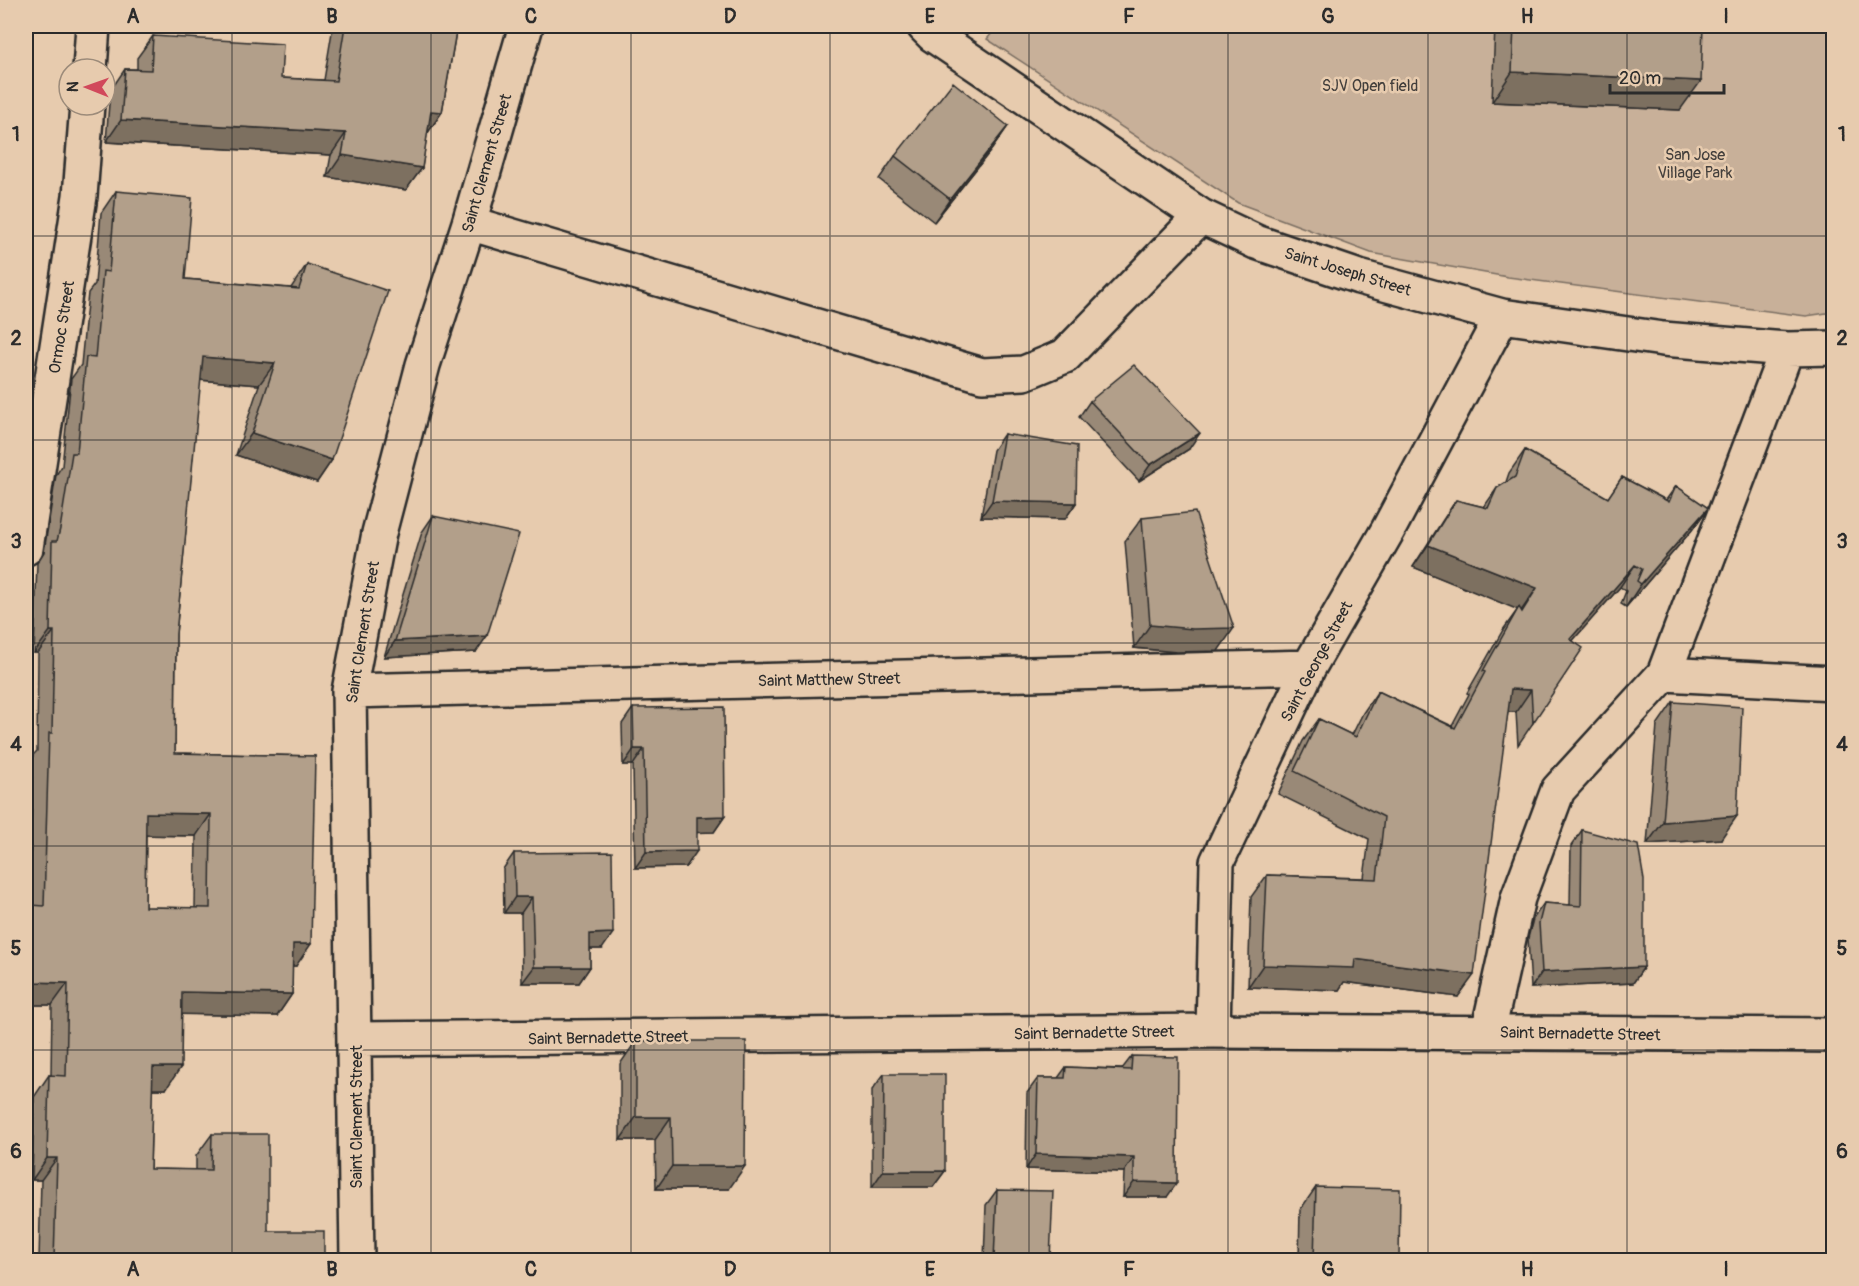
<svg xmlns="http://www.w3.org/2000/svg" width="1859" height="1286" font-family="Pangolin,sans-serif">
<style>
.green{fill:#c8b099;stroke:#7a6e62;stroke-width:1.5}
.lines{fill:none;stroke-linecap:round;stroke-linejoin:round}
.street-casing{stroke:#2b2b2b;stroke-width:38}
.street{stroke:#e7cbae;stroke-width:33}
.wall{fill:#998977;stroke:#2b2b2b;stroke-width:1.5;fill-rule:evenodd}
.shaded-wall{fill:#7d6f61;stroke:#2b2b2b;stroke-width:1.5}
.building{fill:#b29f8a;stroke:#2b2b2b;stroke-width:1.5;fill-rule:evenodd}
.grid{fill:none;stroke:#2b2b2b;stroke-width:1.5;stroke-opacity:0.55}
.labels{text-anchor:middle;stroke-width:5;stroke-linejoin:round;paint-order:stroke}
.park-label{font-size:16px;fill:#433f3c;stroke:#e7cbae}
.street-label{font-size:16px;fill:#2b2b2b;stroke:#e7cbae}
.neatline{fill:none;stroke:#2b2b2b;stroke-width:2}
.grid-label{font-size:20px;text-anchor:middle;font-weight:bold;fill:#2b2b2b}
</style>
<rect width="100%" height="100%" fill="#e7cbae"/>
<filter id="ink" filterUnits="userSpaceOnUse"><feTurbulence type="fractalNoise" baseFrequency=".0167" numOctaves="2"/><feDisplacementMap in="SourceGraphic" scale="12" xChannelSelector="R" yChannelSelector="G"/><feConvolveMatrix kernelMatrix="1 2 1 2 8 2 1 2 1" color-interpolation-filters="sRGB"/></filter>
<g filter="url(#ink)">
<path class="green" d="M998 26H1833V312L1806 316 1508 277 1371 253 1238 203 987 39Z"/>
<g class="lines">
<g class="street-casing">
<path id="street" d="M924 26 933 35 1201 216 1256 242 1359 277 1502 316 1663 339 1787 349 1834 348
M90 69 93 26
M469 223 982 375 1024 373 1065 356 1201 216
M26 548 80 196 87 105
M1664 674 1834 683
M349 691 1309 667
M1213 1031 1217 862 1309 667 1388 530 1502 316
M1488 1032 1518 898 1558 790 1664 674 1787 349
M355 1039 1213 1031 1834 1035
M357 1260 349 691 379 533 423 365 469 223 526 26"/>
</g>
<use href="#street" class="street"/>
</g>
<path class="wall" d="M333 26H457L442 112 427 134 422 168 406 190 327 177 331 155 106 142 110 91 125 69H137V58L153 36 281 78 324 80Z
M1495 26H1703L1680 110 1492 102Z
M1008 126 992 149 934 222 879 179 895 156Z
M116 191 185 279 291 288 307 264 332 460 317 482 236 455 259 385 200 380 176 634 175 753 315 756 296 966H292V994L277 1016 182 1014 166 1089H152L150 1169 196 1170V1156L212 1134 268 1231 324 1260H39L41 1180H32L34 1097 49 1075 51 1076 52 1005H26V915L29 910 33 755 37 751 38 653H34L37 563 44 552 56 475 62 466 71 379 81 365 88 293 95 284 101 213ZM146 835 196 836 195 908 145 907Z
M1090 401 1189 449 1139 481 1079 417Z
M1004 434 1076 503 1065 519 981 517 993 450Z
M1525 450 1608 498 1622 477 1666 500 1676 486 1708 508 1692 530 1626 607 1621 604 1626 591 1620 587 1572 641 1533 723 1518 745 1516 712H1508L1458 997 1344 982 1339 990 1248 987 1251 897 1267 875 1364 878 1369 839 1278 794 1303 741 1319 719 1352 735 1363 713 1378 691 1452 726 1469 694 1467 693 1503 630 1518 609 1413 567 1441 523 1456 500 1484 507 1497 488 1506 482 1509 473Z
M433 516 476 652 384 657 422 532Z
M1142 518 1218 651 1177 652 1134 648 1125 541Z
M1673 702 1721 839 1647 844 1657 725Z
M633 708 725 816 714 832H697L686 867 635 868 633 765H623L622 724Z
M1582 830 1644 967 1633 983 1531 988 1528 938 1533 919 1544 903 1570 905 1571 846Z
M514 853 602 949H590V967L579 983H522L521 913H504L503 869Z
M636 1041 729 1189H656L655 1140H620V1064Z
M1132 1056 1167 1197H1123L1124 1172 1026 1169 1027 1093 1038 1078H1058L1066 1067 1122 1069Z
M884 1074 945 1171 933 1187H872V1090Z
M1316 1187 1399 1260H1299L1300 1210Z
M997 1190 1050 1260H984L986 1205Z"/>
<path class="shaded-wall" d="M1512 72 1701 81 1680 110 1492 102Z
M431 111 442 112 427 134Z
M121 120 346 133 331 155 106 142Z
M1008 126 992 149 934 222 950 199Z
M342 155 422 168 406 190 327 177Z
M203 357 275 363 259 385 187 379Z
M252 433 332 460 317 482 236 455Z
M1200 433 1189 449 1139 481 1150 465Z
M992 501 1076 503 1065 519 981 517Z
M1708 508 1692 530 1626 607 1641 584Z
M1428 545 1537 588 1521 611 1413 567Z
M1635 565 1620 587 1554 662 1570 639Z
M1150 625 1234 628 1218 651 1177 652 1134 648Z
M50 631H54L38 653H34Z
M487 636 476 652 384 657 395 641Z
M1511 689 1531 690 1516 712 1496 711Z
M634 749H644L633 765H623Z
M146 813 211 814 196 836 131 835Z
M725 816 714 832 685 833 697 817Z
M1737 816 1721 839 1647 844 1663 822Z
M697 851 686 867 635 868 646 852Z
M515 897H532L521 913H504Z
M613 933 602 949H579L590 934Z
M293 944H311L296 966H277Z
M1355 959 1474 975 1458 997 1344 982 1339 990 1248 987 1263 965Z
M534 967H590L579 983H522Z
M1644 967 1633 983 1531 988 1542 972Z
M31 982 68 983 52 1005H26V990Z
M182 992 292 994 277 1016 167 1014Z
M153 1067H181L166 1089H137Z
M636 1117H671L655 1140H620Z
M1036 1154 1134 1157 1124 1172 1026 1169Z
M47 1158H57L41 1180H32Z
M672 1166H745L729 1189H656Z
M883 1171H945L933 1187H872Z
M1134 1182 1177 1183 1167 1197H1123Z"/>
<path class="building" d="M345 26H457L442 112 431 111 422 168 342 155 346 133 121 120 125 69 151 70 153 36 283 44 281 78 336 81Z
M1514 26H1703L1701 81 1512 72Z
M953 82 1008 126 950 199 895 156Z
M116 191 192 198 185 279 299 289 307 264 388 291 332 460 252 433 275 363 203 357 176 634 175 753 315 756 311 944H293L292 994 182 992 181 1067H153L150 1169 211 1170 212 1134H268V1231H324V1260H54L57 1158H47L49 1075 66 1076 68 983 31 982 32 905 44 906 49 733H52L54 631H50L52 541H57L60 529 72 453H77L86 357 95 358 103 271 109 272ZM146 813 211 814 210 908 145 907Z
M1134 365 1200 433 1150 465 1090 401Z
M1004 434 1077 446 1076 503 992 501Z
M1525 450 1608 498 1622 477 1669 502 1676 486 1708 508 1641 584 1637 581 1642 569 1635 565 1570 639 1583 648 1533 723 1531 690 1511 689 1474 975 1355 959 1354 968 1263 965 1267 875 1377 879 1384 817 1294 771 1319 719 1356 737 1378 691 1455 728 1485 672 1483 671 1519 607 1522 612 1537 588 1428 545 1456 500 1488 508 1497 488 1515 477Z
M1195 512 1234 628 1193 629 1150 625 1142 518Z
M433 516 519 534 487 636 395 641Z
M1673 702 1742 707 1737 816 1663 822Z
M724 707 725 816 697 817V851L646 852 644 749H634L633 708Z
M1582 830 1638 845 1644 880V967L1542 972 1539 923 1544 903 1581 906Z
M612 852 613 933 590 934V967H534L532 897H515L514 853Z
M636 1041H746L745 1166H672L671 1117H636Z
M1132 1056 1178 1057 1177 1183 1134 1182V1157L1036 1154 1038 1078H1065L1066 1067 1131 1070Z
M884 1074H945V1171H883Z
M1316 1187 1400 1189 1399 1260H1314Z
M997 1190 1053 1191 1050 1260H994Z"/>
</g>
<path class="grid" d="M232 26V1260M431 26V1260M631 26V1260M830 26V1260M1029 26V1260M1228 26V1260M1428 26V1260M1627 26V1260M26 236H1834M26 440H1834M26 643H1834M26 846H1834M26 1050H1834"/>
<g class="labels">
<g class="park-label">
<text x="1370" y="91">SJV Open field</text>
<text x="1695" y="160">San Jose<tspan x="1695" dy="18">Village Park</tspan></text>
</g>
<g class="street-label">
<text transform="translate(486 163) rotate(-74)" y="6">Saint Clement Street</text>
<text transform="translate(1348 271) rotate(17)" y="6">Saint Joseph Street</text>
<text transform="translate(61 327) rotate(-81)" y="6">Ormoc Street</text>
<text transform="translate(362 632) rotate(-81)" y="6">Saint Clement Street</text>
<text transform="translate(1316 661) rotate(-62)" y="6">Saint George Street</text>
<text transform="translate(829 679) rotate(-1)" y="6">Saint Matthew Street</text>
<text transform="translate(1094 1032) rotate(-1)" y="6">Saint Bernadette Street</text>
<text transform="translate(1580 1033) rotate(1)" y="6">Saint Bernadette Street</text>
<text transform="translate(608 1037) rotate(-1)" y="6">Saint Bernadette Street</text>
<text transform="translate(356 1117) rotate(-90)" y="6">Saint Clement Street</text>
</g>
</g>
<rect width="1859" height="1286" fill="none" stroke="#e7cbae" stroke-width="66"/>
<g transform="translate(87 87) rotate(271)"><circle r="28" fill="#e7cbae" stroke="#9c8b7a" stroke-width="1.5"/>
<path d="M0-4.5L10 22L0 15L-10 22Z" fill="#d1495b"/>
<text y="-9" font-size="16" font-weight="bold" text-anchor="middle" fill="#2b2b2b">N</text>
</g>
<path d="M1610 84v9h114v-9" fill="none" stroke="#2b2b2b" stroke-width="3"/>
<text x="1619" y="84" font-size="18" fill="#2b2b2b" stroke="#e7cbae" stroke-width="4.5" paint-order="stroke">20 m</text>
<rect x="33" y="33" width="1793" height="1220" class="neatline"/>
<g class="grid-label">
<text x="133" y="23">A</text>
<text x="332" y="23">B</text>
<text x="531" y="23">C</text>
<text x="730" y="23">D</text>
<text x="930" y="23">E</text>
<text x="1129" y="23">F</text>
<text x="1328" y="23">G</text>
<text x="1527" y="23">H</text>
<text x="1726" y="23">I</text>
<text x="16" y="141">1</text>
<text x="1842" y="141">1</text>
<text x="16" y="345">2</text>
<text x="1842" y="345">2</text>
<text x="16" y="548">3</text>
<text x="1842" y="548">3</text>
<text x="16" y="751">4</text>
<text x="1842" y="751">4</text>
<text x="16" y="955">5</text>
<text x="1842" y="955">5</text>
<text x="16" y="1158">6</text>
<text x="1842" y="1158">6</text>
<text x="133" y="1276">A</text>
<text x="332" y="1276">B</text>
<text x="531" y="1276">C</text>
<text x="730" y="1276">D</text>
<text x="930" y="1276">E</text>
<text x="1129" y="1276">F</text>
<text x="1328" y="1276">G</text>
<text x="1527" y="1276">H</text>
<text x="1726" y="1276">I</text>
</g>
</svg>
